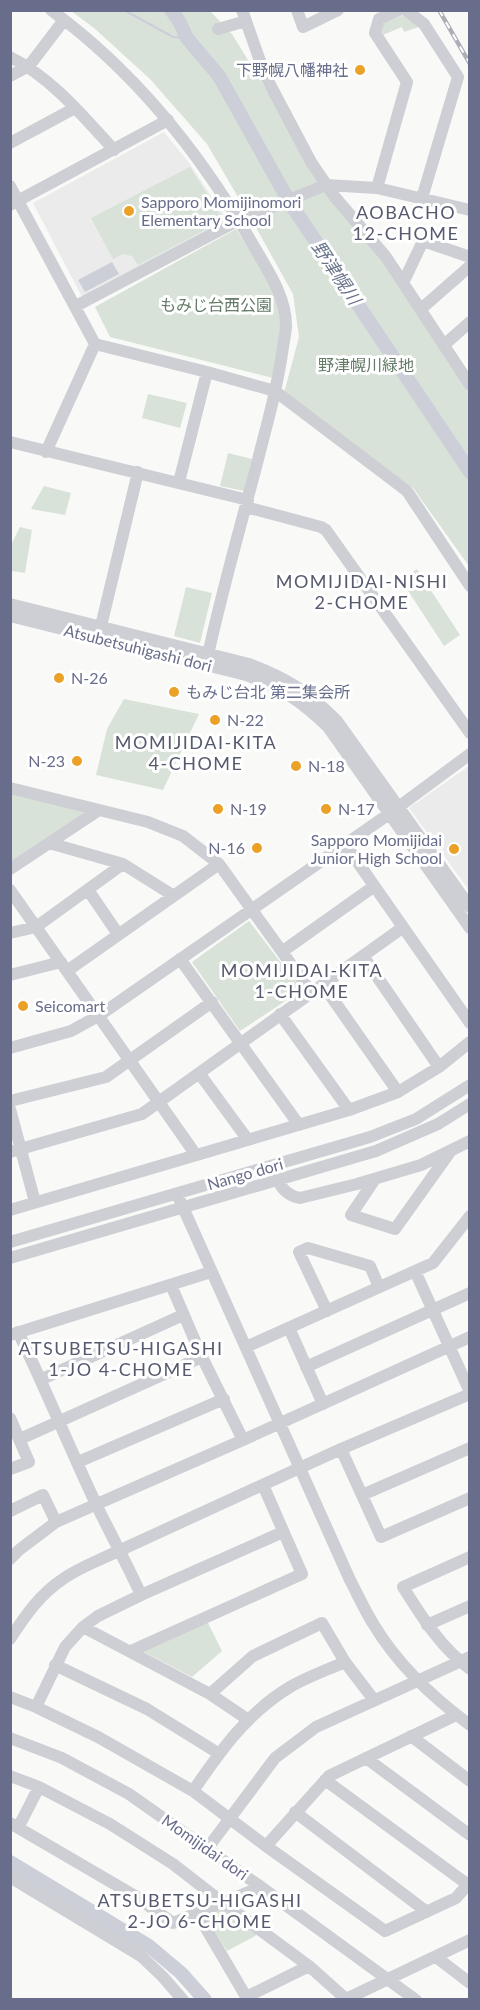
<svg xmlns="http://www.w3.org/2000/svg" width="480" height="2010" font-family="Lato,'Noto Sans JP',sans-serif">
<style>
.built{fill:#eaebea}
.green{fill:#d8e2d8}
.water{fill:#cccfd8}
.lines{fill:none;stroke-linecap:round;stroke-linejoin:round}
.stream{stroke:#cccfd8;stroke-width:2}
.river{stroke:#cccfd8;stroke-width:14}
.minor{stroke:#cecfd4;stroke-width:12}
.rail-casing{stroke:#adafb8;stroke-width:4.5}
.rail{stroke:#fff;stroke-width:2;stroke-dasharray:7;stroke-linecap:butt}
.poi-dot{fill:#eba125;stroke:#fff;stroke-width:2}
.labels{text-anchor:middle;stroke-width:6;stroke-linejoin:round;paint-order:stroke}
.poi-label{font-size:16px;fill:#676d8a;stroke:#fff;text-anchor:start}
.park-label{font-size:16px;fill:#637a66;stroke:#fff}
.street-label{font-size:16px;fill:#676d8a;stroke:#fff}
.neighbourhood-label{font-size:18px;letter-spacing:1.5px;fill:#565a6e;stroke:#fff}
.water-label{font-size:18px;font-style:italic;fill:#69748b;stroke:#fff}
</style>
<rect width="100%" height="100%" fill="#f9faf7"/>
<path class="built" d="M164 132 187 160 226 218 225 221 82 297 33 203Z
M469 766V890L409 808Z"/>
<path class="green" d="M71 11H210L232 34 290 129 402 290 469 393V566L413 488 284 393 299 337 293 294 259 233 207 144 150 79 94 28Z
M404 15 419 27 404 32 402 27 383 35 381 29 384 23Z
M190 167 224 220 138 265 132 256 123 254 113 259 91 218Z
M236 229C254 258 279 287 281 322 283 337 275 361 273 378L110 337 95 307Z
M148 394 187 403 180 428 142 418Z
M228 453 252 459 244 491 220 486Z
M44 486 71 493 65 515 31 509Z
M20 527 32 530 25 573 12 571 11 575V545Z
M417 569 460 635 444 646 401 580Z
M186 587 212 593 200 643 174 636Z
M124 699 199 714 163 790 96 775 107 729Z
M11 791 95 813 11 868Z
M249 921 302 990 240 1031 192 962Z
M207 1621 222 1651 192 1677 142 1651Z
M222 1909 257 1935 227 1951 205 1916Z"/>
<path class="water" d="M112 262 119 274 85 292 78 280Z"/>
<g class="lines">
<path class="stream" d="M124 10 173 37 187 38"/>
<path class="river" d="M171 10 179 21 187 38 219 76 290 203 470 472
M10 1862 149 1946 181 1973 205 2000"/>
<path class="minor" d="M51 10C137 73 204 158 256 250 269 272 286 298 286 325 286 332 284 340 283 347 279 377 272 406 264 436 245 512 222 588 206 664
M242 10 265 75 311 162 334 196 386 257 470 385
M297 10 303 27 338 10
M406 10 424 24 458 77 422 198
M218 29 246 21
M10 57C52 78 83 116 114 150
M10 76 29 66 64 20
M10 143 75 108
M10 186 95 344 207 372 275 391 407 491 470 586
M377 188 407 82 375 33 379 19 399 10
M10 205 168 120
M403 283 423 241 470 257
M76 306 239 220 326 185 377 188 470 210
M421 309 470 266
M444 345 470 322
M10 442 248 500
M46 452 95 344
M179 482 207 372
M246 507 321 527 326 530 470 733
M10 604 249 664C287 678 308 692 337 721L470 907
M10 616 246 675C283 689 300 700 328 727L470 928
M101 626 138 472
M10 788 148 822 183 836 219 864 311 992
M49 843 123 864 174 896
M345 844 470 1023
M10 869 99 810
M10 890 196 1155
M88 890 118 934
M10 933 36 927 123 864
M283 951 373 887
M363 956 439 1067
M180 959 299 1125
M67 971 219 864
M10 975 61 962
M323 985 398 1092
M280 1014 349 1110
M10 1048 71 1031 100 1015 389 814 470 754
M199 1073 248 1140
M10 1101 106 1077 212 1002
M10 1109 35 1202
M10 1152 142 1114 402 928
M276 1175C280 1188 288 1196 300 1198L357 1184 421 1165 470 1141
M375 1179 351 1215 395 1229 450 1152
M177 1194 350 1580C358 1595 365 1611 374 1625 398 1665 432 1697 470 1725
M10 1210 349 1110 398 1092 439 1067 470 1042
M10 1242 370 1137 416 1119 470 1085
M10 1258 376 1151 438 1124 470 1104
M415 1271 470 1392
M171 1285 202 1357 243 1440
M327 1311 299 1252 308 1248 370 1266 379 1287
M289 1328 323 1404
M18 1332C46 1389 69 1447 96 1504 111 1535 127 1564 141 1595
M10 1335 211 1272
M246 1347 433 1263 470 1216
M306 1367 470 1293
M42 1379 183 1315
M10 1418 29 1462 10 1469
M20 1439 202 1357
M341 1449 381 1537 470 1498
M78 1462 224 1399
M362 1495 470 1448
M10 1511 43 1495 56 1522
M470 1557 403 1587C422 1617 441 1648 470 1669
M10 1559 19 1550 56 1522 243 1440 470 1337
M427 1625 470 1606
M83 1627 210 1694 247 1719
M10 1639C25 1616 40 1594 63 1579 74 1571 88 1565 101 1559L341 1449 470 1394
M131 1651 302 1574 263 1485
M55 1665 147 1709 218 1753
M210 1694 253 1656 322 1623 345 1662 374 1700
M10 1697 36 1707 98 1737 193 1791 266 1846 385 1931 456 1898 470 1882
M36 1707 65 1647 83 1627 98 1616 141 1595 283 1532
M411 1736 470 1781
M10 1738 62 1758 129 1794 261 1887 416 2000
M366 1758 470 1835
M10 1776 39 1787 110 1824 173 1864 222 1902 309 1966 346 1999
M325 1780 467 1884
M193 1791C221 1750 247 1713 290 1687 307 1677 327 1670 345 1662
M295 1812 427 1912
M10 1823 135 1896 173 1923 261 1887
M19 1826 39 1787
M266 1846 329 1776 456 1715
M207 1849 275 1758 316 1727 470 1657
M10 1877 141 1956 163 1977 183 2000
M197 1913 248 2000
M436 1957 470 1983
M246 1997 309 1966
M344 2000 470 1940"/>
<g class="rail-casing">
<path id="rail" d="M439 10 470 64"/>
</g>
<use href="#rail" class="rail"/>
</g>
<g class="poi-dot">
<circle cx="360" cy="70" r="6"/>
<circle cx="129" cy="211" r="6"/>
<circle cx="59" cy="678" r="6"/>
<circle cx="174" cy="692" r="6"/>
<circle cx="215" cy="720" r="6"/>
<circle cx="77" cy="761" r="6"/>
<circle cx="296" cy="766" r="6"/>
<circle cx="218" cy="809" r="6"/>
<circle cx="326" cy="809" r="6"/>
<circle cx="257" cy="848" r="6"/>
<circle cx="454" cy="849" r="6"/>
<circle cx="23" cy="1006" r="6"/>
</g>
<g class="labels">
<g class="poi-label">
<text x="348" y="76" text-anchor="end">下野幌八幡神社</text>
<text x="141" y="208">Sapporo Momijinomori<tspan x="141" dy="18">Elementary School</tspan></text>
<text x="71" y="684">N-26</text>
<text x="186" y="698">もみじ台北 第二集会所</text>
<text x="227" y="726">N-22</text>
<text x="65" y="767" text-anchor="end">N-23</text>
<text x="308" y="772">N-18</text>
<text x="230" y="815">N-19</text>
<text x="338" y="815">N-17</text>
<text x="442" y="846" text-anchor="end">Sapporo Momijidai<tspan x="442" dy="18">Junior High School</tspan></text>
<text x="245" y="854" text-anchor="end">N-16</text>
<text x="35" y="1012">Seicomart</text>
</g>
<g class="park-label">
<text x="216" y="311">もみじ台西公園</text>
<text x="366" y="371">野津幌川緑地</text>
</g>
<g class="street-label">
<text transform="translate(138 648) rotate(14)" y="6">Atsubetsuhigashi dori</text>
<text transform="translate(245 1174) rotate(-16)" y="6">Nango dori</text>
<text transform="translate(205 1847) rotate(35)" y="6">Momijidai dori</text>
</g>
<g class="neighbourhood-label">
<text x="406" y="219">AOBACHO<tspan x="406" dy="21">12-CHOME</tspan></text>
<text x="362" y="588">MOMIJIDAI-NISHI<tspan x="362" dy="21">2-CHOME</tspan></text>
<text x="196" y="749">MOMIJIDAI-KITA<tspan x="196" dy="21">4-CHOME</tspan></text>
<text x="302" y="977">MOMIJIDAI-KITA<tspan x="302" dy="21">1-CHOME</tspan></text>
<text x="121" y="1355">ATSUBETSU-HIGASHI<tspan x="121" dy="21">1-JO 4-CHOME</tspan></text>
<text x="200" y="1907">ATSUBETSU-HIGASHI<tspan x="200" dy="21">2-JO 6-CHOME</tspan></text>
</g>
<g class="water-label">
<text transform="translate(336 273) rotate(56)" y="6">野津幌川</text>
</g>
</g>
<rect width="480" height="2010" fill="none" stroke="#676d8a" stroke-width="24"/>
</svg>
